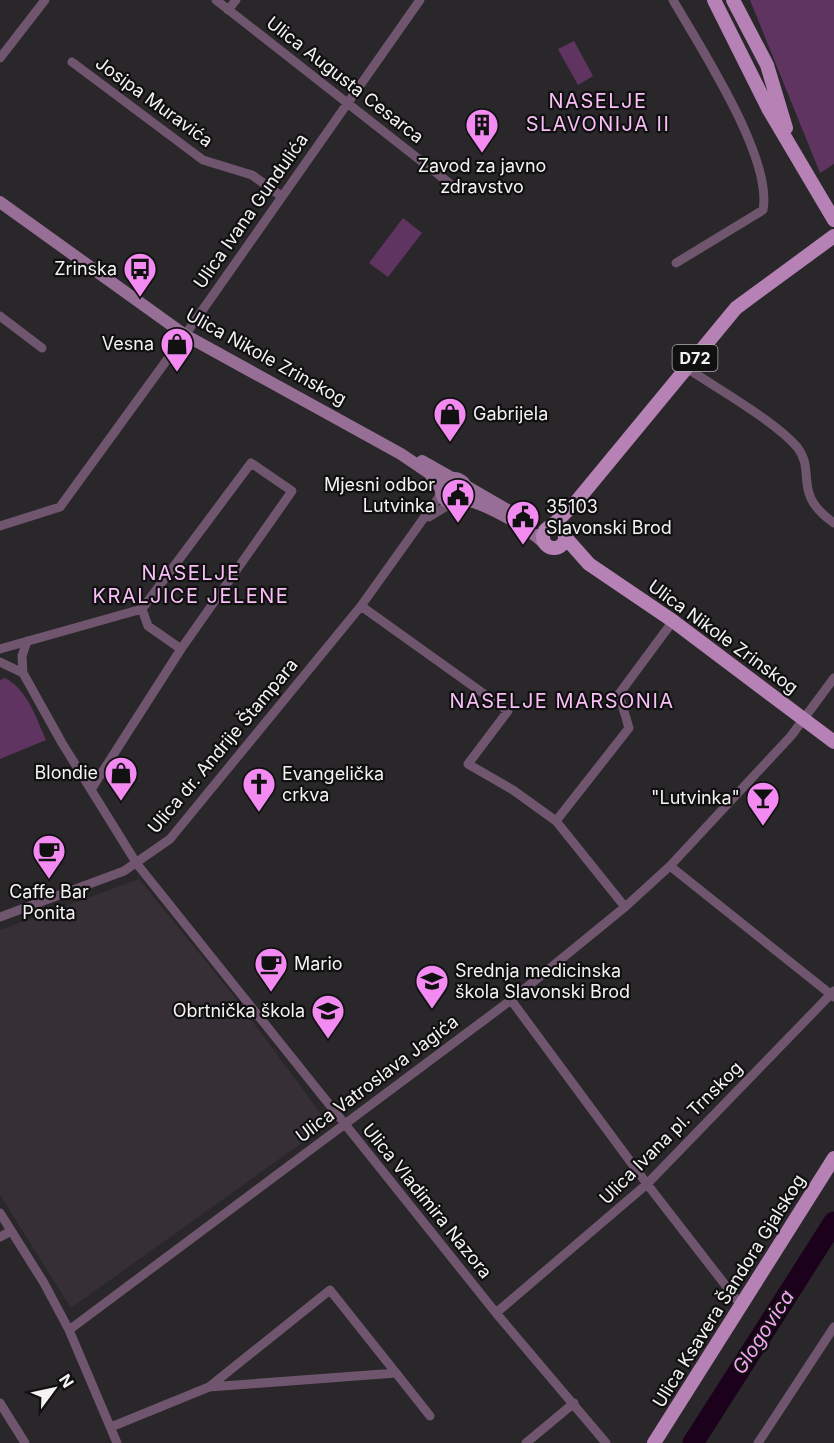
<svg xmlns="http://www.w3.org/2000/svg" width="834" height="1443" font-family="Inter,sans-serif">
<style>
.built{fill:#362f35}
.green{fill:#603460}
.lines{fill:none;stroke-linecap:round;stroke-linejoin:round}
.river{stroke:#1b011b;stroke-width:21}
.minor{stroke:#6f556e;stroke-width:9}
.secondary{stroke:#976e96;stroke-width:12}
.primary{stroke:#b681b5;stroke-width:14}
.labels{text-anchor:middle;stroke-width:4.5;stroke-linejoin:round;paint-order:stroke}
.shield{fill:#111011;stroke:#b0aeaf;stroke-width:1.5}
.shield-label{font-size:16px;font-weight:bold;fill:#f4f2f3}
.street-label{font-size:18px;fill:#f4f2f3;stroke:#111011}
.poi-label{font-size:18px;fill:#f4f2f3;stroke:#111011;text-anchor:end}
.neighbourhood-label{font-size:20px;letter-spacing:1.5px;fill:#f9bef7;stroke:#111011}
.water-label{font-size:20px;font-style:italic;fill:#f6a3f5;stroke:#111011}
</style>
<rect width="100%" height="100%" fill="#292729"/>
<path class="built" d="M139 879 230 991 327 1122 324 1127 71 1308 0 1195V930Z"/>
<path class="green" d="M750 0H834V164L820 173Z
M574 41 593 76 578 85 558 49Z
M403 218 422 233 388 277 369 263Z
M5 678C28 690 36 718 46 740L0 759V680Z"/>
<g class="lines">
<path class="river" d="M693 1443 834 1222"/>
<path class="minor" d="M216 0 453 186
M673 0C700 47 773 158 763 210L676 263
M228 10 236 0
M0 58 45 0
M72 62 203 160 252 175 281 196
M0 316 42 348
M687 368C716 388 775 421 797 447 817 472 791 493 834 523
M429 517 452 503
M0 526 60 507 185 335 420 0
M361 606 508 711 468 764 513 790 556 821 629 728 619 694 673 621
M142 609 148 626 181 649
M0 649 142 609 251 463 292 491 181 649 92 788
M0 662 23 673 62 743 137 864 496 1313 606 1443
M23 673 22 656 27 641
M556 821 625 907
M670 866 834 997
M0 917 124 871 170 839 361 606 441 494
M511 1000 647 1184 740 1304
M0 1213 44 1283 69 1330 117 1443
M0 1237 11 1231
M496 1313 647 1184 834 991
M69 1330 511 1000 625 907 670 866 791 736 834 678
M396 1373 430 1416
M0 1403 25 1443
M111 1427 209 1387 396 1373 330 1290 209 1387
M526 1443 574 1403
M758 1443 834 1327"/>
<path class="secondary" d="M0 202 185 335 401 454 429 473 441 489
M422 461 452 478
M441 491a13 13 0 1 1 26 0a13 13 0 1 1-26 0Z
M466 486 511 512
M462 500C483 501 530 529 545 544"/>
<path class="primary" d="M714 0 769 110 834 220
M733 0 767 65 786 128
M543 537a11 11 0 1 1 22 0a11 11 0 1 1-22 0Z
M552 526 576 502 736 308 834 236
M565 537 589 564 673 621 834 742
M654 1443 834 1158"/>
</g>
<defs>
<g id="building-pin" transform="scale(1.725)"><path d="M0 17L-7.5 6A9.5 9.5 0 1 1 7.5 6Z" fill="#f38af2" stroke="#111011"/><path d="M-4-6H4V6H1V3H-1V6H-4ZM-2.5-4.3h1.7v1.8h-1.7ZM.8-4.3h1.7v1.8H.8ZM-2.5-1h1.7V.8h-1.7ZM.8-1h1.7V.8H.8Z" fill="#111"/></g>
<g id="bus-pin" transform="scale(1.725)"><path d="M0 17L-7.5 6A9.5 9.5 0 1 1 7.5 6Z" fill="#f38af2" stroke="#111011"/><path d="M-5-6H5V4H4V6H2V4H-2V6H-4V4H-5ZM-3.5-4V0h7V-4ZM-3.5 1.2v1.5H-2V1.2ZM2 1.2v1.5H3.5V1.2Z" fill="#111"/></g>
<g id="shop-pin" transform="scale(1.725)"><path d="M0 17L-7.5 6A9.5 9.5 0 1 1 7.5 6Z" fill="#f38af2" stroke="#111011"/><path d="M-5-2.5h2.3a2.7 3.5 0 0 1 5.4 0H5L5.5 6h-11ZM-1.5-2.5h3a1.5 2.3 0 0 0-3 0Z" fill="#111"/></g>
<g id="civic-pin" transform="scale(1.725)"><path d="M0 17L-7.5 6A9.5 9.5 0 1 1 7.5 6Z" fill="#f38af2" stroke="#111011"/><path d="M-.6-6.5H3V-4.5H.6V-3L4-1V1h2V6H-6V1h2V-1L-.6-3ZM-1.2 2.5V6h2.4V2.5Z" fill="#111"/></g>
<g id="church-pin" transform="scale(1.725)"><path d="M0 17L-7.5 6A9.5 9.5 0 1 1 7.5 6Z" fill="#f38af2" stroke="#111011"/><path d="M-1.2-6h2.4v3.5h3.3v2.4h-3.3V6h-2.4V-.1h-3.3v-2.4h3.3Z" fill="#111"/></g>
<g id="bar-pin" transform="scale(1.725)"><path d="M0 17L-7.5 6A9.5 9.5 0 1 1 7.5 6Z" fill="#f38af2" stroke="#111011"/><path d="M-6-5H6L.8 .8V4.5H3.5V6h-7V4.5H-.8V.8Z" fill="#111"/></g>
<g id="cafe-pin" transform="scale(1.725)"><path d="M0 17L-7.5 6A9.5 9.5 0 1 1 7.5 6Z" fill="#f38af2" stroke="#111011"/><path d="M-5.5-4.5H6V0H3Q3 3.5 0 3.5H-2.5Q-5.5 3.5-5.5 0ZM3-3.2v2h1.7v-2ZM-6 4.5H4V6H-6Z" fill="#111"/></g>
<g id="school-pin" transform="scale(1.725)"><path d="M0 17L-7.5 6A9.5 9.5 0 1 1 7.5 6Z" fill="#f38af2" stroke="#111011"/><path d="M0-5L7-2L0 1L-7-2ZM-4 1L0 2.5L4 1V4Q0 6-4 4Z" fill="#111"/></g>
</defs>
<g fill-rule="evenodd">
<use href="#building-pin" x="482" y="125"/>
<use href="#bus-pin" x="140" y="269"/>
<use href="#shop-pin" x="177" y="344"/>
<use href="#shop-pin" x="450" y="414"/>
<use href="#civic-pin" x="458" y="495"/>
<use href="#civic-pin" x="523" y="517"/>
<use href="#shop-pin" x="121" y="773"/>
<use href="#church-pin" x="259" y="784"/>
<use href="#bar-pin" x="763" y="798"/>
<use href="#cafe-pin" x="49" y="851"/>
<use href="#cafe-pin" x="271" y="964"/>
<use href="#school-pin" x="432" y="981"/>
<use href="#school-pin" x="328" y="1011"/>
</g>
<g class="labels">
<rect class="shield" x="672.5" y="345" width="45" height="26" rx="4.5"/>
<g class="shield-label">
<text x="695" y="364">D72</text>
</g>
<g class="street-label">
<text transform="translate(345 80) rotate(38)" y="6">Ulica Augusta Cesarca</text>
<text transform="translate(154 102) rotate(36)" y="6">Josipa Muravića</text>
<text transform="translate(251 211) rotate(-55)" y="6">Ulica Ivana Gundulića</text>
<text transform="translate(266 357) rotate(29)" y="6">Ulica Nikole Zrinskog</text>
<text transform="translate(723 637) rotate(36)" y="6">Ulica Nikole Zrinskog</text>
<text transform="translate(223 746) rotate(-50)" y="6">Ulica dr. Andrije Štampara</text>
<text transform="translate(377 1079) rotate(-37)" y="6">Ulica Vatroslava Jagića</text>
<text transform="translate(671 1133) rotate(-45)" y="6">Ulica Ivana pl. Trnskog</text>
<text transform="translate(427 1201) rotate(51)" y="6">Ulica Vladimira Nazora</text>
<text transform="translate(729 1291) rotate(-58)" y="6">Ulica Ksavera Šandora Gjalskog</text>
</g>
<g class="poi-label">
<text x="482" y="172" text-anchor="middle">Zavod za javno<tspan x="482" dy="21">zdravstvo</tspan></text>
<text x="117" y="275">Zrinska</text>
<text x="154" y="350">Vesna</text>
<text x="473" y="420" text-anchor="start">Gabrijela</text>
<text x="435" y="491">Mjesni odbor<tspan x="435" dy="21">Lutvinka</tspan></text>
<text x="546" y="513" text-anchor="start">35103<tspan x="546" dy="21">Slavonski Brod</tspan></text>
<text x="98" y="779">Blondie</text>
<text x="282" y="780" text-anchor="start">Evangelička<tspan x="282" dy="21">crkva</tspan></text>
<text x="740" y="804">"Lutvinka"</text>
<text x="49" y="898" text-anchor="middle">Caffe Bar<tspan x="49" dy="21">Ponita</tspan></text>
<text x="294" y="970" text-anchor="start">Mario</text>
<text x="455" y="977" text-anchor="start">Srednja medicinska<tspan x="455" dy="21">škola Slavonski Brod</tspan></text>
<text x="305" y="1017">Obrtnička škola</text>
</g>
<g class="neighbourhood-label">
<text x="598" y="108">NASELJE<tspan x="598" dy="23">SLAVONIJA II</tspan></text>
<text x="191" y="580">NASELJE<tspan x="191" dy="23">KRALJICE JELENE</tspan></text>
<text x="562" y="708">NASELJE MARSONIA</text>
</g>
<g class="water-label">
<text transform="translate(763 1332) rotate(-57)" y="7">Glogovica</text>
</g>
</g>
<g transform="translate(54 1389) rotate(57)" stroke="#111011" stroke-width="4.5" paint-order="stroke">
<path d="M0-4.5L10 22L0 15L-10 22Z" fill="#f4f2f3"/>
<text y="-9" font-size="16" font-weight="bold" text-anchor="middle" fill="#f4f2f3">N</text>
</g>
</svg>
